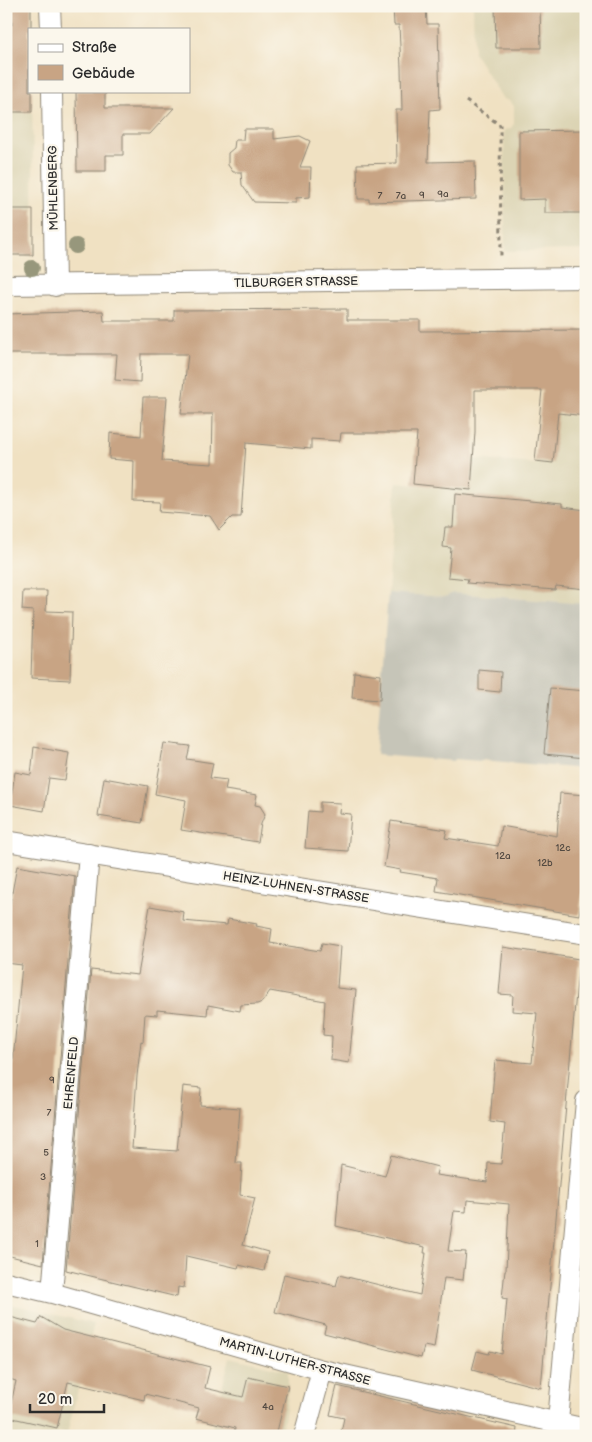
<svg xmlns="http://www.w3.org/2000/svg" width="592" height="1442" font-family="'Balsamiq Sans',sans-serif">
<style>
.built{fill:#dcd4b4}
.industrial{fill:#c6c5b8}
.building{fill:#c8a484}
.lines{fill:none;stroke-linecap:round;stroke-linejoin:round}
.minor-casing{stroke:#8e8676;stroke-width:22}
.path{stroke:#8e8676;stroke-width:3;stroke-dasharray:4 4;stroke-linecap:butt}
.minor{stroke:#fff;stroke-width:20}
.tree{fill:#97977c}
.labels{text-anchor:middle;stroke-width:4.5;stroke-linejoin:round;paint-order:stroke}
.number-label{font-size:10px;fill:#524941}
.street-label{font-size:12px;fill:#2b2b2b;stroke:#fbf7ec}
</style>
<rect width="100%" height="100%" fill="#fbf7ec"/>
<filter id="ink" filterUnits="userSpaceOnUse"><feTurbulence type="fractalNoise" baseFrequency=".02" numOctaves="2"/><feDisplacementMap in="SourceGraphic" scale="10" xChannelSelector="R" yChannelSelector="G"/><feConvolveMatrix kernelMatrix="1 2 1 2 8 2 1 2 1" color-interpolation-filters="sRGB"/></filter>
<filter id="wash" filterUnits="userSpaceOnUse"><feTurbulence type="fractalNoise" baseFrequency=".0096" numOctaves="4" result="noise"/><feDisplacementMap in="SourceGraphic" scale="20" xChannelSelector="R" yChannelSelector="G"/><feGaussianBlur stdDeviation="1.12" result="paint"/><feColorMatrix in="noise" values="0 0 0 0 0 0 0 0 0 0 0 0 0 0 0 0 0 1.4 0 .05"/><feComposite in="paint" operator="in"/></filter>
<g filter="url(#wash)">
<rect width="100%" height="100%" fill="#f0e1c2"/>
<path class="built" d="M6 6H32V29H29V91H32L34 256H6Z
M473 6H586V250L505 251 504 130 510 129 514 124V106L510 101 503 99 474 53Z
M540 412 586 417V604L454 593 445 597 388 593 396 483 455 489 459 458 536 464Z
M6 1303 94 1324 67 1434 58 1432 57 1436H6Z
M230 1357 288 1371V1397L281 1436H210Z"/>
<path class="industrial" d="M388 593 445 597 453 593 586 604V769L482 760 481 761 455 759 454 761 376 755Z"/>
<g id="blocks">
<path class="building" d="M11 6H31V29H29V91H32V112H6V25H12Z
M393 6H426L427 24H438L440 109 430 110 428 162 475 161 476 199 369 202V199H358L357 164 397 163 396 110H402L401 68 399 25H394Z
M495 6H540L541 48H496Z
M76 91H105V108H174L150 134H123V155H106V171H77Z
M244 129H274V139L300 136 310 141 300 167H311L310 197 296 198V203L254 202 242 185 241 172H233L228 165V153L234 148 235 140H243Z
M586 130V213H545V199L519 200V131Z
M6 209H33V255H6Z
M347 309V320H420V331L586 330V416L558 413 553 463 535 461 542 390H475V432L471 490 413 484 417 433H341L340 441 311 439V449L246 443 241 517H232L219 530 210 516 159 512 160 502 133 501 134 461 109 459 110 433 141 436 143 397H167L162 461 212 464 213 414H181L188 354H141L140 382 115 380 117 354H6V314L103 311 104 321H174V310Z
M455 494 562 504V507L586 510V589L556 586 555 590 467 583 468 579 448 577 451 548 443 547 445 527H453Z
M23 591H47L46 611 72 612 70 680 31 678 33 611 22 610Z
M479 670 501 672 500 692 479 690Z
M354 672 381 675 380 700 352 698Z
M550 688 586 691V758L544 754Z
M164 743 190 746 187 759 213 763 210 778 227 780 225 790 257 795 255 805 260 806 265 814 261 824 258 842 181 830 186 800 155 794Z
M34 747 69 753 65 780 49 778 44 811 10 805 15 772 31 775Z
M104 778 148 786 142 823 98 816Z
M560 793 586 795V872L579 915 436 891 438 878 400 872 401 870 384 867 391 821 447 830 445 838 498 846 501 826 557 836Z
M320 802 340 803 339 813 351 814 348 851 305 848 308 811 320 812Z
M17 866 75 876 43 1264 6 1255V1080L11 1081 22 965 6 963V914H8Z
M150 906 184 912 183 921 227 925 228 919 257 924 256 926 272 929 270 943 320 951 322 943 340 946 337 988 356 990 349 1063 331 1060 332 1036 323 1035 325 1001 270 991 262 1002 257 1004 241 1005 240 1011 208 1005 207 1015 157 1010V1015L145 1014 143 1042 141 1041 137 1076 132 1148 177 1151 183 1086 201 1088 200 1105 240 1108 236 1163H242L240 1195 255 1198 243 1245 268 1252 264 1271 239 1265 238 1268 186 1256 184 1288 178 1287 177 1297 66 1270 91 970 138 975Z
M503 947 579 959 541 1388 472 1370 477 1351 489 1354 490 1351 502 1354 507 1299 502 1298 505 1270H506L509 1204 467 1200 466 1212 454 1211 448 1251 466 1252 463 1280 444 1278 434 1348 424 1346 421 1358 324 1333 326 1325 275 1312 284 1274 336 1286 339 1275 420 1295 426 1253H424L425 1247 336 1226 341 1165 385 1176 391 1155 438 1167 436 1175 487 1182 488 1163 501 1164 505 1124 490 1122 495 1060 532 1063 537 1013 512 1011 513 995 499 994Z
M6 1316 37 1324 41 1317 63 1330 210 1367 205 1388 243 1397 248 1377 288 1386 276 1436H234L235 1428 196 1418 199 1408 145 1394 144 1400 68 1382 57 1428 8 1417 16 1381 6 1378Z
M337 1386 517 1428 516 1436H340L344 1418 330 1415Z"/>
</g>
</g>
<g filter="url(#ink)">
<use href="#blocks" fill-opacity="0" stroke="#8e8676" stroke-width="1"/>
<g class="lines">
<g class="minor-casing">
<path id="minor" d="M50 6 51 29
M52 91 55 286
M6 285 586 278
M6 841 586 934
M6 1282 52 1293 322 1370 586 1429
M52 1293 89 854
M558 1422 586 1101
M304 1436 322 1370"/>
</g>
<path class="path" d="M466 101 500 125 501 259"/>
<use href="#minor" class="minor"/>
</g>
<g class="tree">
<circle cx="76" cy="246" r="8"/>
<circle cx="32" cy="268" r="8"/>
</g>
</g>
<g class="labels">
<g class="number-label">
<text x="443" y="197">9a</text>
<text x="422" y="198">9</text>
<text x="380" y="199">7</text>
<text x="401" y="199">7a</text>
<text x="563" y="851">12c</text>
<text x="503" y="859">12a</text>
<text x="545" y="866">12b</text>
<text x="52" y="1083">9</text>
<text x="49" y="1116">7</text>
<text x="46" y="1156">5</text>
<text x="43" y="1180">3</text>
<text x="37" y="1247">1</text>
<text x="268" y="1410">4a</text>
</g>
<g class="street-label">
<text transform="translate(53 188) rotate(-91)" y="4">MÜHLENBERG</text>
<text transform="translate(296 282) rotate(-1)" y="4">TILBURGER STRASSE</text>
<text transform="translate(296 887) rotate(9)" y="4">HEINZ-LUHNEN-STRASSE</text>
<text transform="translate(71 1073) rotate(-85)" y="4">EHRENFELD</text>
<text transform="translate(295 1361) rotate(15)" y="4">MARTIN-LUTHER-STRASSE</text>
</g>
</g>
<rect width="592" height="1442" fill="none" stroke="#fbf7ec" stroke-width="25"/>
<rect x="28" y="28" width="162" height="65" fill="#fbf7ec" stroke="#a8a59f"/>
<rect x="38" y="44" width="25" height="8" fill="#ffffff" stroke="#a8a59f"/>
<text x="72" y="52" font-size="15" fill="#2b2b2b">Straße</text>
<rect x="38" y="65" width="25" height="15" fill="#c8a484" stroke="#a8a59f"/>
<text x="72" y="78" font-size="15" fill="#2b2b2b">Gebäude</text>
<path d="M30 1404v8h74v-8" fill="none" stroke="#2b2b2b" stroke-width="2.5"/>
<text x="38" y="1404" font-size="15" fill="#2b2b2b" stroke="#fbf7ec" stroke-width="4" paint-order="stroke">20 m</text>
</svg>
